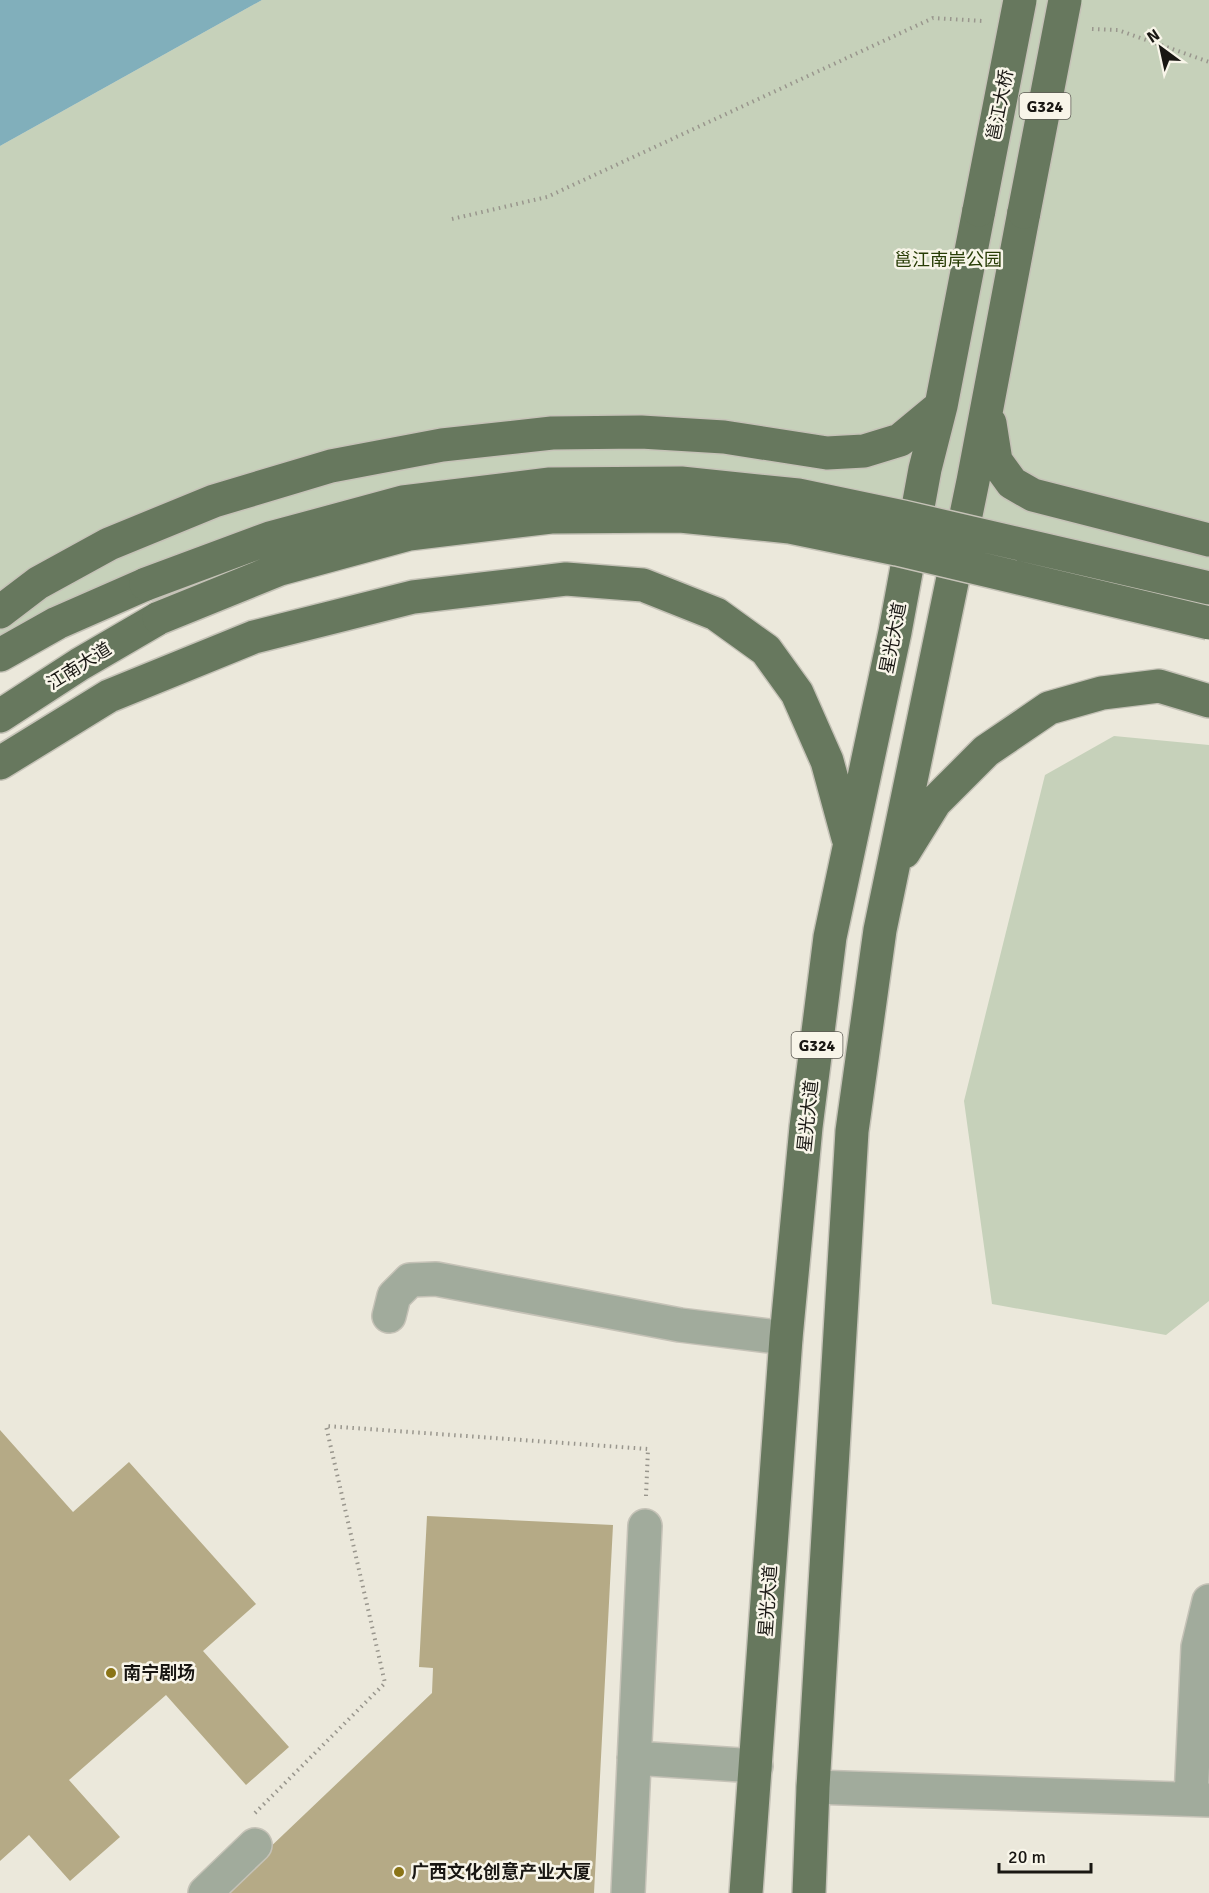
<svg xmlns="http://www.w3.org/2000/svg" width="1209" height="1893" font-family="Signika,'Noto Sans SC',sans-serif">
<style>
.green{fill:#c6d1ba}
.water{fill:#81afbb}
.building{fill:#b5aa86}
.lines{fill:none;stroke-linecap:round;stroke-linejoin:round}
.minor-casing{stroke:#c5c2b7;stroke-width:36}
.major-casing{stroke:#c5c2b7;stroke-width:36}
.path{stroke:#99968d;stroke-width:4;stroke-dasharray:1.5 4.5;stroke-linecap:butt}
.minor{stroke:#a1ab9c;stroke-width:33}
.major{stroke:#67785e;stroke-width:33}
.major-bridge-casing{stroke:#c5c2b7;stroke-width:36;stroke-linecap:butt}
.major-bridge{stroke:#67785e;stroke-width:33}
.poi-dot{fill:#8a7417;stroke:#f8f5e9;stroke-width:2}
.labels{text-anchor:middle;stroke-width:5;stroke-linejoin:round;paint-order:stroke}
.shield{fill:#f8f5e9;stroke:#5c5a53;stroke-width:1.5}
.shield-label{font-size:16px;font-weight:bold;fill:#191713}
.street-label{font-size:18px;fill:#191713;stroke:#f8f5e9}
.park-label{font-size:18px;fill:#283d06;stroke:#f8f5e9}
.poi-label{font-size:18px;font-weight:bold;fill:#191713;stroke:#f8f5e9;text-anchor:start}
</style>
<rect width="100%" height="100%" fill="#ebe8db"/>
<path class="green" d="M262 0H1209V588L798 495 403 502 0 655V146Z
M1114 736 1209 745V1301L1166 1335 992 1304 964 1101 1045 775Z"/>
<path class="water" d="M0 0H262L0 146Z"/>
<path class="building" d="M0 1430 73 1512 129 1462 256 1604 203 1651 289 1747 246 1785 166 1695 69 1780 120 1837 70 1881 29 1835 0 1861Z
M427 1516 613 1525 594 1893H222L432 1693 433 1668 419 1667Z"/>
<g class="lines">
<g class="minor-casing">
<path id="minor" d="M389 1316 394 1296 410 1280 436 1279 680 1325 786 1338
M634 1758 756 1766
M813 1787 1209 1800
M1191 1799 1198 1647 1209 1601
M205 1893 255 1845
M628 1893 645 1526"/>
</g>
<g class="major-casing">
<path id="major" d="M990 423 996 461 1012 483 1033 495 1209 540
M0 612 38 583 109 544 214 501 331 466 442 445 552 433 641 432 724 437 827 453 864 451 900 440 941 406
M0 655 57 623 146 584
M0 716 80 664 159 618
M0 763 109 696 254 637 413 597 566 579 643 585 716 614 766 650 797 693 827 761 848 838
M904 852 935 802 986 751 1049 708 1102 693 1159 686 1209 701
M746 1893 786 1338 806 1127 830 937 895 632 925 469 941 406 979 210
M809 1893 813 1787 852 1131 880 930 973 481 1024 212"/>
</g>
<path class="path" d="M1092 29 1118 30 1209 62
M452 219 547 197 933 18 983 21
M255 1813 385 1683 326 1426 648 1449 646 1496"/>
<use href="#minor" class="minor"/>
<use href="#major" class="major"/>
<g class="major-bridge-casing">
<path id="major-bridge" d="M979 210 1020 0
M1024 212 1065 0
M146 584 270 538 403 502 550 484 681 483 798 495 903 517 1209 588
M159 618 280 569 409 534 551 517 680 516 790 527 897 549 1209 623"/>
</g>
<use href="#major-bridge" class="major-bridge"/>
</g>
<g class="poi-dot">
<circle cx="111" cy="1673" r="6"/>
<circle cx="399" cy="1872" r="6"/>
</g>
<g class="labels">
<g class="shield">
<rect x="1019.5" y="93" width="51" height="26" rx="4.5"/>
<rect x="791.5" y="1032" width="51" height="26" rx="4.5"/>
</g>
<g class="shield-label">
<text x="1045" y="112">G324</text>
<text x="817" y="1051">G324</text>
</g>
<g class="street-label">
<text transform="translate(1000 105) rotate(-79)" y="6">邕江大桥</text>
<text transform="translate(893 638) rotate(-79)" y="6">星光大道</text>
<text transform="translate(79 666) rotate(-32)" y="6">江南大道</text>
<text transform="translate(808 1116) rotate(-84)" y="6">星光大道</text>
<text transform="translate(768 1601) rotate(-86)" y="6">星光大道</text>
</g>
<g class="park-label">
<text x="948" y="266">邕江南岸公园</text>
</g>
<g class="poi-label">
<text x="123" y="1679">南宁剧场</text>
<text x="411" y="1878">广西文化创意产业大厦</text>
</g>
</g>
<g transform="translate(1161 48) rotate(327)" stroke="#f8f5e9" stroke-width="4.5" paint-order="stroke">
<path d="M0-4.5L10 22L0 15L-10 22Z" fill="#191713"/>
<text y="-9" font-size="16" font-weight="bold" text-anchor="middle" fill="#191713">N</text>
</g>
<path d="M999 1863v9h92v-9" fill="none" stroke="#191713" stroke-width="3"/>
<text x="1008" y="1863" font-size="18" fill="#191713" stroke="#f8f5e9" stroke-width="4.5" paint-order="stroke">20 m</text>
</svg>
